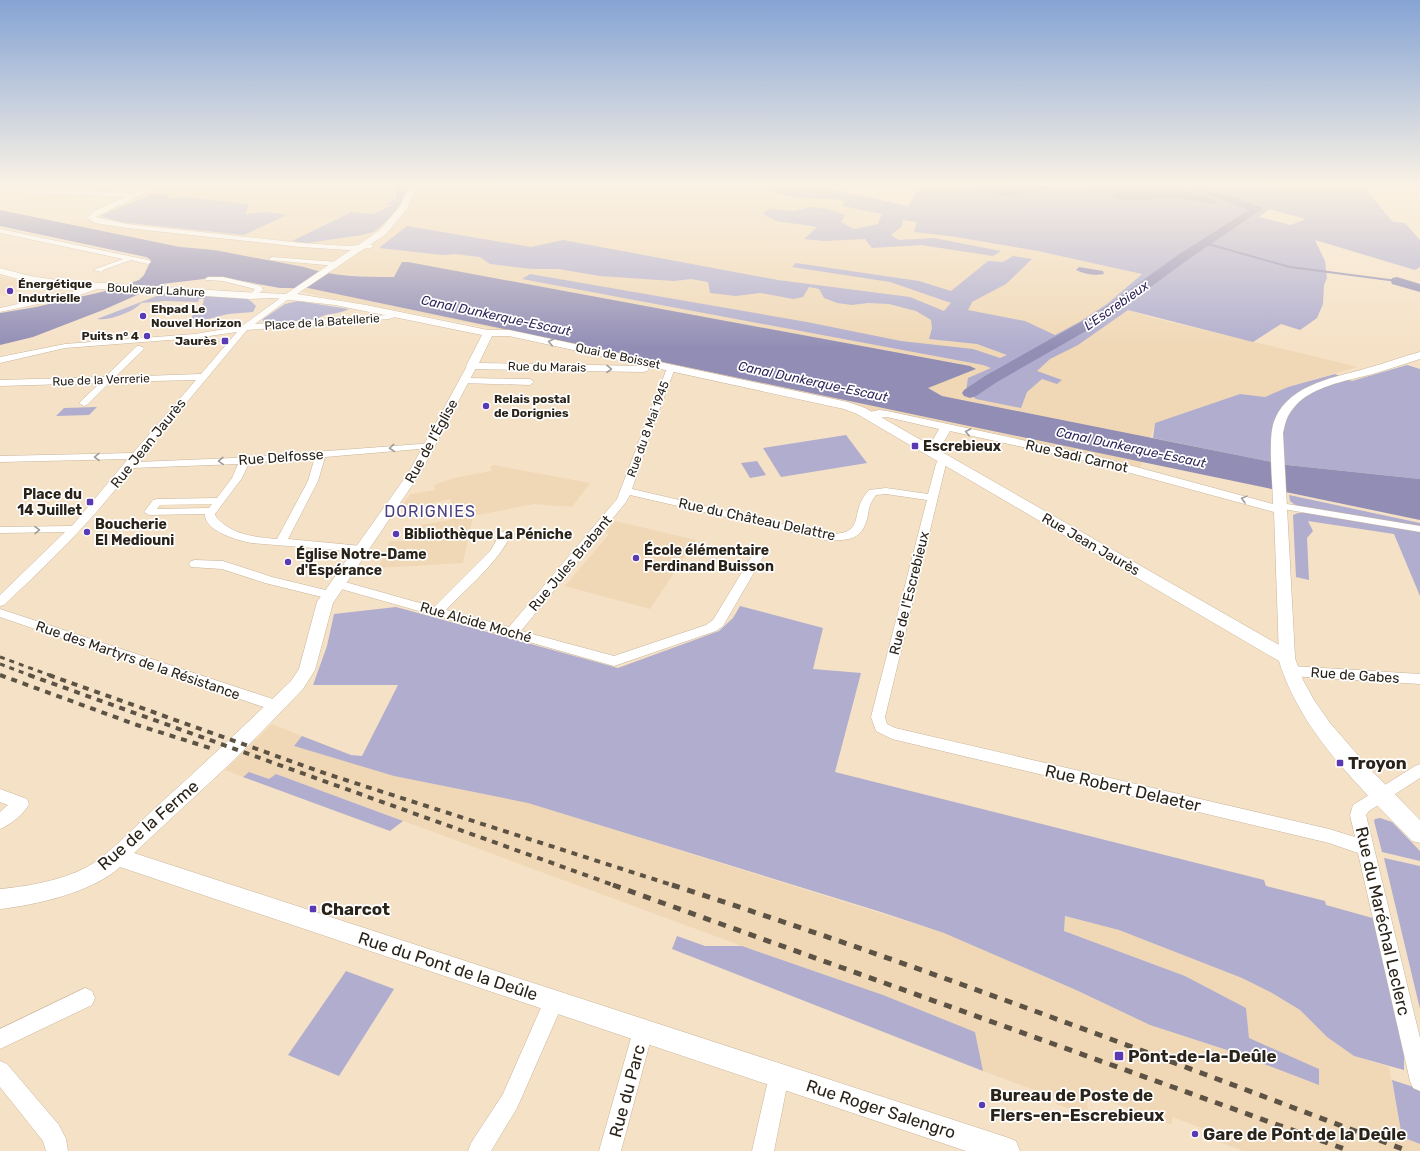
<svg xmlns="http://www.w3.org/2000/svg" width="1420" height="1151" font-family="Rubik,sans-serif">
<style>
.built{fill:#f0d8b6}
.green{fill:#b0adce;fill-rule:evenodd}
.water{fill:#918db5}
.lines{fill:none;stroke-linecap:round;stroke-linejoin:round}
.stream{stroke:#918db5;stroke-width:2}
.river{fill:#918db5;fill-rule:evenodd}
.minor-casing{stroke:#c8b59b;stroke-width:1}
.tertiary-casing{stroke:#c8b59b;stroke-width:1}
.secondary-casing{stroke:#c8b59b;stroke-width:1}
.minor{fill:#fff;fill-rule:evenodd}
.tertiary{fill:#fff;fill-rule:evenodd}
.secondary{fill:#fff;fill-rule:evenodd}
.rail-far2{stroke:#5d5345;stroke-width:3;stroke-dasharray:5 5;stroke-linecap:butt}
.rail-far1{stroke:#5d5345;stroke-width:4;stroke-dasharray:6 6;stroke-linecap:butt}
.rail{stroke:#5d5345;stroke-width:5;stroke-dasharray:8 8;stroke-linecap:butt}
.oneway{stroke:#9f9c98}
.poi-dot{fill:#593ab2;stroke:#fff;stroke-width:1.5}
.labels{text-anchor:middle;stroke-width:3.5;stroke-linejoin:round;paint-order:stroke}
.far-poi-label{font-size:12px;font-weight:bold;fill:#2a2319;stroke:#fff;text-anchor:start}
.far-street-label{font-size:12px;fill:#2a2319;stroke:#fff}
.far-water-label{font-size:13px;font-style:italic;fill:#31275b;stroke:#fff}
.street-label{font-size:14px;fill:#2a2319;stroke:#fff}
.poi-label{font-size:14px;font-weight:bold;fill:#2a2319;stroke:#fff;text-anchor:start}
.quarter-label{font-size:16px;letter-spacing:1px;fill:#4c427f;stroke:#fff}
.near-poi-label{font-size:17px;font-weight:bold;fill:#2a2319;stroke:#fff;text-anchor:start}
.near-street-label{font-size:17px;fill:#2a2319;stroke:#fff}
</style>
<rect width="100%" height="100%" fill="#f5e1c6"/>
<path class="built" d="M159 186H799L1147 269 1108 303 1150 317 1358 367 1288 387 1265 397 1240 394 1155 423 1139 472 578 344 326 297 173 263 54 235Z
M0 276 28 283 38 284 7 296 0 295Z
M494 465 590 483 572 507 534 504 473 516 463 563 379 568 389 541H410L421 525 450 520 451 499 399 510 410 494 435 490 434 485 454 478 491 471V466Z
M615 521 696 540 650 609 565 586 609 534 605 532Z
M272 724 302 736 294 746 394 776 528 803 944 933 1076 990 1150 1025 1227 1050 1319 1085 1318 1069 1249 1038 1246 1008 1185 976 1064 931 1065 916 1119 930 1242 978 1272 993 1300 1010 1327 1037 1354 1056 1389 1067 1402 1137 1420 1144V1151H1243L1219 1142 1218 1134 1172 1117V1125L1087 1093 1088 1115 1056 1104V1098L983 1071 975 1032 883 995 742 946 276 774 269 779 249 772 243 777 225 770Z"/>
<path class="green" d="M404 186 409 187 399 210 374 232 362 235 307 243 292 241 352 212 374 214 392 205 385 204 396 199V187Z
M776 186H816L908 206 921 186H1363L1393 222 1405 223 1420 240V267L1415 270 1315 240 1325 261 1327 278 1324 285 1323 304 1317 318 1300 330 1281 324 1253 342 1128 310 1078 345 1050 359 1037 371 1062 380 1057 384 1042 379 1027 392 1021 408 976 399 966 391 968 378 991 368 983 365 522 279 530 274 807 322 901 341 973 349 1000 358 1007 355 977 344 929 339 932 328 931 320 916 311 889 304 868 303 852 305 837 303 824 298 819 289 809 287 803 297 793 299 760 293 736 296 710 293 708 282 691 279 674 281 600 276 558 269H532L490 264 480 257 455 254 443 255 379 248 407 226 531 247 563 240 778 280 910 297 944 311 951 303 890 282 792 267 796 263 919 281 951 291 988 261 1003 262 1013 256 1032 259 1006 284 972 302 968 310 1025 321 1055 335 1081 321 1107 304 1142 274 1038 251 950 236 914 232 917 222 903 220 902 226 891 235 899 240 934 238 1001 251 993 256 921 245 872 248 865 239 825 241 804 239 817 227 776 221 763 214 769 209 794 211 810 207 828 209 845 215 841 222 854 229 878 224 882 214 843 206 844 201 834 199 796 198 769 191ZM1269 209 1306 219 1291 225 1259 217Z
M152 194H170L167 199 183 197 249 204 245 214 267 212 287 215 244 235 121 222 103 217 102 215Z
M167 292 244 297 252 302 256 306 253 312 228 314 196 322V319H191L196 308 202 307 204 299H199L198 302 165 301 141 303C134 312 108 321 97 319Z
M298 301 349 309C339 315 327 312 317 319L267 324 263 322V319L285 304Z
M1407 365 1420 369V479L1287 465 1153 438 1155 423 1240 394 1265 397 1288 387 1335 374 1352 381Z
M97 407 89 415 56 416 64 408Z
M846 435 867 463 781 477 763 448Z
M757 461 766 475 750 478 741 463Z
M1289 495 1420 523V527L1298 507 1290 501Z
M1298 513H1310L1420 531V596L1394 534 1308 521 1313 531 1307 538 1309 580 1296 577 1293 515Z
M740 606 823 628 813 669 861 673 835 772 1264 880 1266 886 1325 901 1326 905 1376 919 1404 1041V1070L1354 1056 1327 1037 1300 1010 1272 993 1242 978 1119 930 1065 916 1064 931 1185 976 1246 1008 1249 1038 1319 1069V1085L1227 1050 1150 1025 1076 990 944 933 881 912 528 803 394 776 294 746 302 736 351 755 362 756 398 685H313L327 646 334 614 396 607 618 668 719 631 733 618Z
M249 772 269 779 276 774 403 821 390 831 243 777Z
M1380 818 1392 822 1420 851V861L1382 852 1374 821 1375 819Z
M1384 858 1420 866V1009Z
M677 936 705 946H742L883 995 975 1032 983 1071 672 949Z
M346 971 394 989 339 1076 288 1055Z
M1392 1080 1420 1089V1144L1402 1137Z"/>
<path class="water" d="M976 186H1053L1056 188 1005 196 974 188Z
M1153 186 1173 187 1205 196 1219 202 1215 204C1200 202 1186 198 1171 198 1151 198 1134 203 1114 198L1112 195C1124 190 1139 194 1153 186Z
M0 210 180 247 214 250 304 267C333 277 363 277 394 277L402 262H408L970 366 976 369 928 388 942 396 1287 465 1420 479V520L308 288H280L221 277 170 283 162 284 103 310 33 337 0 345V313L36 307 110 290 139 280 144 275 151 260 146 257 0 226Z
M1079 267 1103 271 1104 274C1095 276 1084 274 1076 270Z"/>
<g class="lines">
<path class="stream" d="M1204 243 1290 267 1397 281"/>
<path class="river" d="M1086 186H1141C1132 195 1095 194 1086 186Z
M1184 186H1200L1261 207 1262 209 1186 261 1107 319 997 382 976 396 970 398 964 396 962 393 964 390 985 376 1097 313 1178 255 1249 210Z
M1397 277 1420 284V292L1392 284 1391 281 1392 278Z"/>
<g class="minor-casing">
<path id="minor" d="M0 188 137 193 140 195 137 197 0 192Z
M0 229 148 260 151 262 148 264 131 260 103 270 102 272 93 270 123 259 0 233Z
M272 257 337 262 340 264 337 266 270 260 269 259Z
M208 277H223L261 286 263 290 253 298 249 296 255 289 223 281 206 280 205 279Z
M97 284 101 286 100 288 77 296 0 312V308L72 292Z
M283 296H286L290 298 255 324 389 315 400 312 404 314 389 319 247 330 137 462 234 458 434 443 436 445 431 448 325 457 318 481 288 539 362 546 366 547 368 549 366 551 362 552 252 543C239 541 204 531 205 514L149 515 144 512 153 500 157 499 217 498 232 478 238 464 132 468C95 518 50 562 4 605L0 606V595L65 532 0 533V527L72 526 128 459 0 462V456L133 453 196 380 110 382 87 405 84 406 79 403 100 383 0 386V380L105 377 137 346H140L144 348 143 350 115 377 201 374 237 332 195 338 65 348 0 363V357L65 344 195 334 242 326ZM315 457 308 481 277 539C254 537 232 535 216 517L215 514 242 478 249 463ZM212 504 209 508 157 509 160 505Z
M671 365 675 368 650 435 632 489 826 534C869 535 847 514 869 490L886 488 928 494 936 464 940 457 944 456 949 459 946 464 885 717 887 724 895 728 1329 829 1355 837 1350 815 1353 805 1415 766 1420 764V778L1369 811 1366 815 1420 1038V1091L1413 1088 1410 1081 1358 853 1329 843 892 739 876 731 871 717 927 500 886 494 876 495C871 501 869 507 868 515 863 540 849 541 826 540L630 495 626 502 521 631 614 656 706 625 713 620 753 554H761L763 557 723 626 716 631 614 666 334 587 332 584 334 581 338 580 434 607 491 550 501 532H509L511 534C500 561 466 589 446 610L509 627 617 499 667 368Z
M464 378 530 379 534 382 530 385 461 383 460 381Z
M1281 503 1420 526V532L1277 508 1276 506 1277 504Z
M195 560 223 561 272 577 334 592 336 595 334 598 330 599 265 583 222 569 191 567 189 564 191 561Z
M0 609 282 702 284 706 282 710 277 711 272 710 0 617Z
M1291 666 1420 674V684L1291 676 1286 674 1284 671 1286 668Z
M0 789 27 799 29 804C24 814 10 825 0 829V812L8 805 0 802Z
M85 988 92 991 95 998 92 1005 0 1049V1029Z
M554 991 561 994 564 1001 517 1108 491 1151H468L471 1143 503 1094 547 994Z
M643 1021 650 1024 653 1031 621 1151H599L633 1031 636 1024Z
M0 1061 7 1064 59 1125 66 1139 68 1151H46L43 1141 0 1087Z
M779 1066 786 1069 789 1076 774 1151H752L769 1076 772 1069Z"/>
</g>
<g class="tertiary-casing">
<path id="tertiary" d="M148 186H158L96 217 127 224 301 243 348 246 370 244 374 246 370 248 348 250 301 247 127 228 95 223 87 218 94 211Z
M1420 352V359C1404 364 1389 369 1373 374 1346 381 1309 386 1292 410 1286 417 1285 425 1283 433L1295 657 1293 661 1287 663 1281 661 1279 657 1274 512 1090 462 950 431 940 448 929 454 925 453 923 450 931 443 939 429 887 417C880 417 872 419 865 417L863 415 865 413 879 410 887 411 1092 455 1273 504C1273 483 1267 436 1275 419 1290 383 1338 377 1371 367 1387 363 1403 356 1420 352Z
M472 363 477 366 421 472 333 603 315 670 303 689 234 760 134 853 1006 1137 1016 1141 1020 1151H966L120 867C93 892 36 905 0 909V889C31 886 72 879 98 860 118 845 136 826 154 809 201 767 246 724 291 681L299 669 317 602 409 472 467 366Z"/>
</g>
<g class="secondary-casing">
<path id="secondary" d="M409 186H416L408 207 386 234 297 294 366 305 488 330H509L848 402 865 408 1293 653 1303 680 1314 700 1330 723 1370 769 1420 820V843L1412 841C1361 788 1301 733 1279 661L857 414 844 409 509 336H492L479 363 643 366 647 367 649 369 647 371 643 372 472 369 468 368 466 366 482 335 335 305 273 298 251 299 57 286 29 282 0 274V268L30 276 57 280 241 292 286 294 380 230 400 206Z"/>
</g>
<use href="#minor" class="minor"/>
<use href="#tertiary" class="tertiary"/>
<use href="#secondary" class="secondary"/>
<path class="rail-far2" d="M0 657 52 676
M0 664 32 676"/>
<path class="rail-far1" d="M0 675 137 725 210 748
M29 675 616 886
M49 675 327 774 675 886"/>
<path class="rail" d="M613 885 1350 1151
M672 885C920 965 1164 1059 1408 1151"/>
</g>
<defs><path id="oneway-chevron" d="M-2-3.5L2.5 0L-2 3.5" fill="none" stroke-width="1.6" stroke-linecap="round" stroke-linejoin="round"/></defs>
<g class="oneway">
<use href="#oneway-chevron" transform="translate(551 342) rotate(-168)"/>
<use href="#oneway-chevron" transform="translate(609 369) rotate(1)"/>
<use href="#oneway-chevron" transform="translate(968 432) rotate(-168)"/>
<use href="#oneway-chevron" transform="translate(392 448) rotate(175)"/>
<use href="#oneway-chevron" transform="translate(97 457) rotate(179)"/>
<use href="#oneway-chevron" transform="translate(221 461) rotate(177)"/>
<use href="#oneway-chevron" transform="translate(1244 499) rotate(-165)"/>
<use href="#oneway-chevron" transform="translate(37 530) rotate(-1)"/>
</g>
<linearGradient id="sky" x2="0" y2="1"><stop stop-color="#85a4d4"/><stop offset="0.53" stop-color="#faf2e5"/><stop offset="1" stop-color="#faf2e5" stop-opacity="0"/></linearGradient>
<rect width="1420" height="348" fill="url(#sky)"/>
<g class="poi-dot">
<circle cx="10" cy="291" r="4"/>
<circle cx="143" cy="316" r="4"/>
<circle cx="147" cy="336" r="4"/>
<rect x="221" y="337" width="8" height="8" rx="2"/>
<circle cx="486" cy="406" r="4"/>
<rect x="911" y="442" width="8" height="8" rx="2"/>
<rect x="86" y="498" width="8" height="8" rx="2"/>
<circle cx="87" cy="532" r="4"/>
<circle cx="396" cy="534" r="4"/>
<circle cx="636" cy="558" r="4"/>
<circle cx="288" cy="562" r="4"/>
<rect x="1336" y="759" width="8" height="8" rx="2"/>
<rect x="309" y="905" width="8" height="8" rx="2"/>
<rect x="1114" y="1051" width="10" height="10" rx="2"/>
<circle cx="982" cy="1105" r="4"/>
<circle cx="1195" cy="1134" r="4"/>
</g>
<g class="labels">
<g class="far-poi-label">
<text x="18" y="288">Énergétique<tspan x="18" dy="14">Indutrielle</tspan></text>
<text x="151" y="313">Ehpad Le<tspan x="151" dy="14">Nouvel Horizon</tspan></text>
<text x="139" y="340" text-anchor="end">Puits n° 4</text>
<text x="217" y="345" text-anchor="end">Jaurès</text>
<text x="494" y="403">Relais postal<tspan x="494" dy="14">de Dorignies</tspan></text>
</g>
<g class="far-street-label">
<text transform="translate(156 290) rotate(3)" y="4">Boulevard Lahure</text>
<text transform="translate(322 322) rotate(-4)" y="4">Place de la Batellerie</text>
<text transform="translate(618 356) rotate(12)" y="4">Quai de Boisset</text>
<text transform="translate(547 367) rotate(1)" y="4">Rue du Marais</text>
<text transform="translate(101 380) rotate(-2)" y="4">Rue de la Verrerie</text>
<text transform="translate(648 429) rotate(-70)" y="4">Rue du 8 Mai 1945</text>
</g>
<g class="far-water-label">
<text transform="translate(1116 305) rotate(-35)" y="5">L'Escrebieux</text>
<text transform="translate(496 315) rotate(12)" y="5">Canal Dunkerque-Escaut</text>
<text transform="translate(813 381) rotate(12)" y="5">Canal Dunkerque-Escaut</text>
<text transform="translate(1131 447) rotate(12)" y="5">Canal Dunkerque-Escaut</text>
</g>
<g class="street-label">
<text transform="translate(431 441) rotate(-61)" y="5">Rue de l'Église</text>
<text transform="translate(148 443) rotate(-51)" y="5">Rue Jean Jaurès</text>
<text transform="translate(1077 456) rotate(13)" y="5">Rue Sadi Carnot</text>
<text transform="translate(281 457) rotate(-4)" y="5">Rue Delfosse</text>
<text transform="translate(757 519) rotate(12)" y="5">Rue du Château Delattre</text>
<text transform="translate(1091 544) rotate(30)" y="5">Rue Jean Jaurès</text>
<text transform="translate(570 563) rotate(-50)" y="5">Rue Jules Brabant</text>
<text transform="translate(909 593) rotate(-76)" y="5">Rue de l'Escrebieux</text>
<text transform="translate(476 622) rotate(16)" y="5">Rue Alcide Moché</text>
<text transform="translate(138 660) rotate(19)" y="5">Rue des Martyrs de la Résistance</text>
<text transform="translate(1355 675) rotate(4)" y="5">Rue de Gabes</text>
</g>
<g class="poi-label">
<text x="923" y="451">Escrebieux</text>
<text x="82" y="499" text-anchor="end">Place du<tspan x="82" dy="16">14 Juillet</tspan></text>
<text x="95" y="529">Boucherie<tspan x="95" dy="16">El Mediouni</tspan></text>
<text x="404" y="539">Bibliothèque La Péniche</text>
<text x="644" y="555">École élémentaire<tspan x="644" dy="16">Ferdinand Buisson</tspan></text>
<text x="296" y="559">Église Notre-Dame<tspan x="296" dy="16">d'Espérance</tspan></text>
</g>
<g class="quarter-label">
<text x="430" y="517">DORIGNIES</text>
</g>
<g class="near-poi-label">
<text x="1348" y="769">Troyon</text>
<text x="321" y="915">Charcot</text>
<text x="1128" y="1062">Pont-de-la-Deûle</text>
<text x="990" y="1101">Bureau de Poste de<tspan x="990" dy="20">Flers-en-Escrebieux</tspan></text>
<text x="1203" y="1140">Gare de Pont de la Deûle</text>
</g>
<g class="near-street-label">
<text transform="translate(1123 788) rotate(13)" y="6">Rue Robert Delaeter</text>
<text transform="translate(148 825) rotate(-41)" y="6">Rue de la Ferme</text>
<text transform="translate(1383 921) rotate(77)" y="6">Rue du Maréchal Leclerc</text>
<text transform="translate(448 966) rotate(18)" y="6">Rue du Pont de la Deûle</text>
<text transform="translate(627 1091) rotate(-75)" y="6">Rue du Parc</text>
<text transform="translate(881 1109) rotate(18)" y="6">Rue Roger Salengro</text>
</g>
</g>
</svg>
